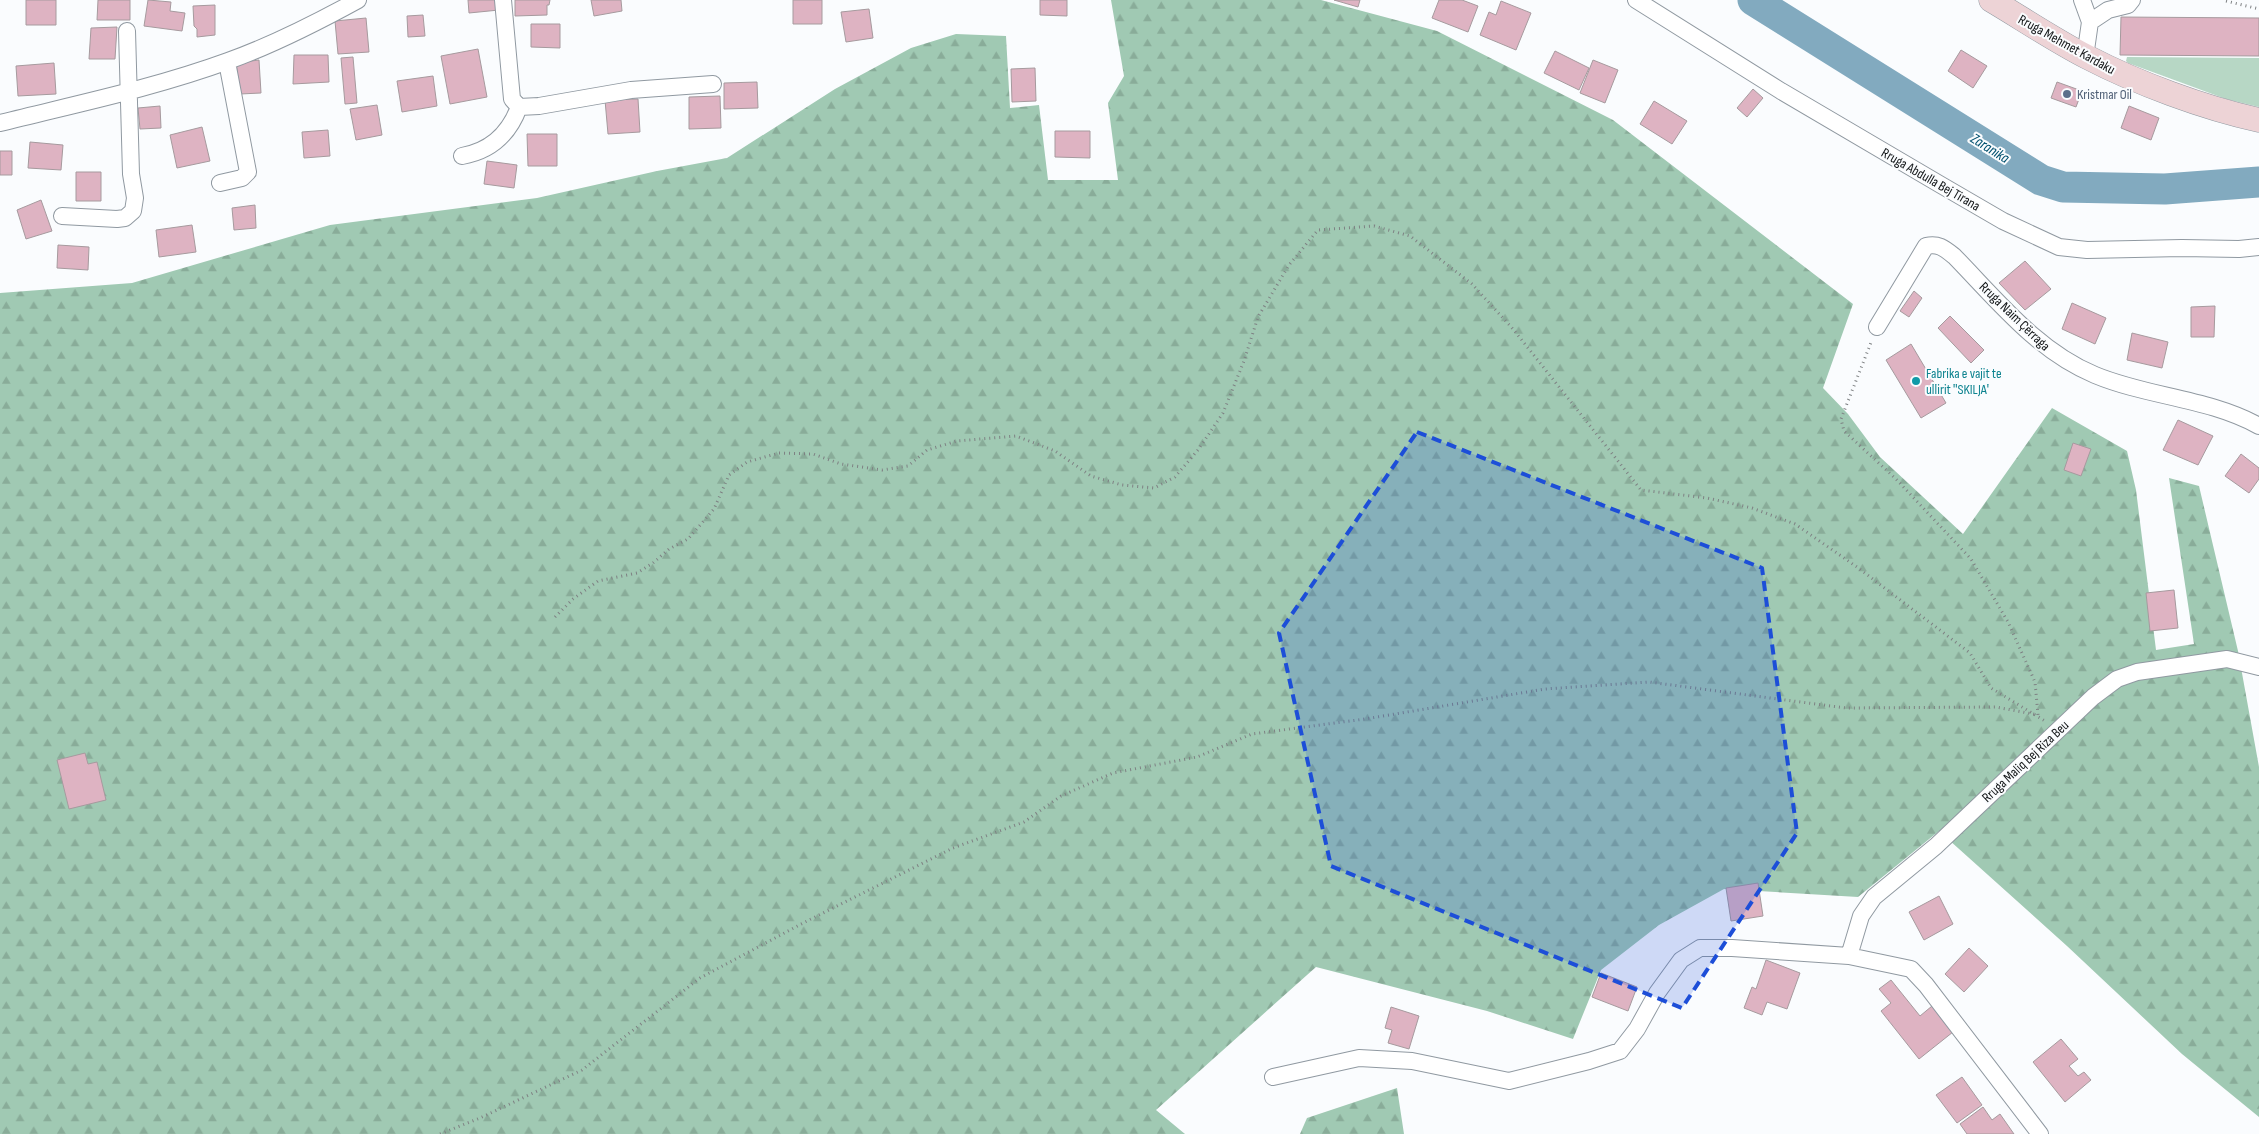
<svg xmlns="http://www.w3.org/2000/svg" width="2259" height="1134" font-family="'Sofia Sans Condensed',sans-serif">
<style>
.forest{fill:url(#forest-firs)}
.green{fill:#b7d7c5}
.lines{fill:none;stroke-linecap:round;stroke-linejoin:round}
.river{stroke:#82aabf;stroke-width:31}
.building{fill:#deb3c2;stroke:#a69a9e}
.street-casing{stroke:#9099a1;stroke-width:18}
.secondary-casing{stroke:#9099a1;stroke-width:25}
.path{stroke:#7e8183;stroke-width:3;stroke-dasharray:1 4;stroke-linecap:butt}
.street{stroke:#fff;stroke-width:16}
.secondary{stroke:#edd3d6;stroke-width:24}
.marked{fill:#1d4ed8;fill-opacity:0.2;stroke:#1d4ed8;stroke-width:4;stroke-dasharray:10 6;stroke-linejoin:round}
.service-dot{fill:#5c6f8a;stroke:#fafcfe;stroke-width:2}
.culture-dot{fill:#0f9aa8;stroke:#fafcfe;stroke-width:2}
.labels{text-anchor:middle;stroke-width:4;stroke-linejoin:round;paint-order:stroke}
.street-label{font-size:14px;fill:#111416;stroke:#fafcfe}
.service-label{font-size:14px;fill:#4e5e75;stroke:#fafcfe;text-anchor:start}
.culture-label{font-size:14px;fill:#0d838f;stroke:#fafcfe;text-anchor:start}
.water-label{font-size:15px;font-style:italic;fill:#00516f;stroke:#fafcfe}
</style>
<defs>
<pattern id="forest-firs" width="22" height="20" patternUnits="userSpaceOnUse" patternTransform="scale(1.25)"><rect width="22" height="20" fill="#a0c9b3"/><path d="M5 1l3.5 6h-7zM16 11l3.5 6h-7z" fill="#89ac99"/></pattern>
</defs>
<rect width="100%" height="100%" fill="#fafcfe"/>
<path class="forest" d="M1111 0H1321L1437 31 1613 120 1853 304 1823 388 1848 414 1880 457 1963 534 2052 408 2127 451 2136 490 2156 650 2194 644 2169 478 2199 486 2238 651 2259 767V1117L2182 1054 2067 946 1939 831 1858 897 1724 889 1659 925 1601 970 1573 1039 1487 1011 1316 967 1156 1110 1185 1134H0V293L132 283 330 225 537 198 657 171 727 158 835 89 911 48 956 34 1006 36 1010 108 1039 105 1048 180H1118L1108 103 1124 76Z
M1397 1088 1404 1134H1300L1307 1118Z"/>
<path class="green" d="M2127 57 2259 58V107L2226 99 2128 63 2126 61Z"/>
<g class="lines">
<path class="river" d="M1753 0 2041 180 2063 187 2165 189 2259 182"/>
</g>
<path class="building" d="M26 0H56V25H26Z
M98 0H130V20H97Z
M148 0 171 2 170 11 185 13 182 31 144 26Z
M468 0H498L499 10 469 13Z
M515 0H550L549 5H547V15L515 16Z
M591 0H621L622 11 594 16Z
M793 0H822V24H793Z
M1040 0H1067V16L1040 15Z
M1334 0H1360L1358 7Z
M1439 0H1462L1478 6 1468 32 1432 18Z
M1501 1 1531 13 1516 50 1480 35 1489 12 1496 15Z
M215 5V35L197 37V29L194 26 193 6Z
M869 9 873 38 846 42 841 12Z
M423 15 425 36 408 37 407 16Z
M2121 17 2259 18V56L2120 55Z
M366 18 369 52 338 54 335 21Z
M531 24H560V48L531 47Z
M117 27 115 59H89L91 28Z
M478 49 487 97 450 104 441 56Z
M1961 50 1987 66 1973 88 1948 71Z
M1555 51 1589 68 1579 90 1544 73Z
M294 55H328L329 82 293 84Z
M353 57 357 103 345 104 341 58Z
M259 60 261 93 240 94 236 63Z
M1593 60 1618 70 1605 103 1580 93Z
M54 63 56 94 18 96 16 66Z
M1035 68 1036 101 1012 102 1011 69Z
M433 76 437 106 402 112 397 81Z
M757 82 758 108 724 109V83Z
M2057 82 2082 91 2076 107 2051 98Z
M1753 89 1763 98 1747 117 1737 108Z
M720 96 721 128 689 129V97Z
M638 99 640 132 608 134 605 100Z
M1654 101 1687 121 1672 144 1640 124Z
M377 105 382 135 356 140 350 109Z
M160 106 161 128 140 129 138 108Z
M2129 106 2159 118 2151 140 2121 128Z
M202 127 210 161 177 168 170 135Z
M328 130 330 156 304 158 302 132Z
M1055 131H1090V158L1055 157Z
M527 134H557V166H528Z
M30 142 63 145 61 170 28 168Z
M0 151H12V175H0Z
M487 161 517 165 514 188 484 184Z
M76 172H101V201H76Z
M41 200 52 231 26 239 17 210Z
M255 205 256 228 234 230 232 208Z
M192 225 196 252 159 257 156 230Z
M58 245 89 247 88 270 57 268Z
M2025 261 2051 289 2025 310 1999 283Z
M1914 291 1922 298 1909 317 1900 311Z
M2072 303 2106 318 2095 344 2062 329Z
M2215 306 2214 337H2191V307Z
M1950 316 1984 350 1971 363 1938 328Z
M2132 333 2168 342 2162 368 2127 360Z
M1911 344 1946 403 1921 418 1886 360Z
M2178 420 2213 436 2198 465 2163 450Z
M2073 443 2091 449 2081 476 2064 470Z
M2241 454 2259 468V479L2249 493 2225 476Z
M2174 590 2178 628 2150 631 2146 593Z
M85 753 88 764 97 762 106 800 69 809 57 760Z
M1758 883 1763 916 1731 921 1726 888Z
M1939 896 1953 924 1924 940 1909 912Z
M1969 948 1988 966 1964 992 1945 974Z
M1766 960 1800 973 1787 1009 1767 1002 1762 1015 1744 1008 1752 987 1756 989Z
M1601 973 1637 987 1628 1011 1592 997Z
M1891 980 1920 1016 1932 1006 1953 1032 1919 1059 1881 1011 1891 1003 1879 989Z
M1391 1007 1419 1016 1409 1049 1388 1043 1392 1030 1385 1028Z
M2061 1039 2078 1059 2069 1066 2078 1076 2084 1072 2091 1080 2065 1102 2033 1062Z
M1962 1077 1982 1105 1957 1123 1936 1095Z
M1983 1107 1992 1120 2000 1114 2014 1134H1967L1960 1124Z"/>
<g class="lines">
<g class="street-casing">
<path id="street" d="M503 0 512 99 519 107 539 106 631 90 713 84
M1636 0 1781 91 1941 185 2003 221 2059 247 2087 250 2182 248 2239 249 2259 247
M2082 0 2090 22 2085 57
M2090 22 2108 10 2128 5 2132 0
M0 123C76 104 154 88 228 61 273 45 316 23 358 0
M462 156C491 151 509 134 519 107
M220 183 242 178 248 172 227 62
M62 216 117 219 125 218 133 211 135 198 131 174 127 31
M1877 327 1926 246C1938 243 1944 248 1954 256 1997 300 2037 351 2095 375 2148 397 2208 398 2259 426
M1849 956 1861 916 1874 897 1936 846 2093 697 2117 679 2137 672 2227 659 2259 667
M1273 1077 1359 1058 1412 1061 1509 1081 1589 1061 1620 1051 1637 1029 1657 993 1681 960 1700 948H1732L1849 956 1911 969 1926 985 2040 1134"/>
</g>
<g class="secondary-casing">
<path id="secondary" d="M1991 0C2023 19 2054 40 2087 57 2137 83 2204 108 2259 120"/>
</g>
<path class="path" d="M2226 1 2259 9
M555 617 573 599 598 581 637 573 653 563 669 549 688 539 714 509 729 475 747 462 779 453 813 454 841 464 882 470 908 466 927 450 957 441 1016 436 1055 451 1091 476 1122 485 1154 488 1175 477 1198 450 1223 413 1244 361 1258 317 1289 265 1318 230 1374 226 1410 236 1472 284 1513 329 1641 490 1707 498 1752 508 1795 524 1857 567 1970 653 1991 688 2045 721
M440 1134 480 1118 582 1070 700 978 805 922 953 848 1024 822 1061 796 1113 773 1197 757 1252 734 1365 719 1545 689 1649 682 1846 708 1996 707 2038 715 2035 682 2008 622 1971 559 1896 479 1844 431 1841 419 1872 340"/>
<use href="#street" class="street"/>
<use href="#secondary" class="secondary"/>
</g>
<path class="marked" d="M1417 432 1762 568 1797 833 1682 1008 1331 866 1279 633Z"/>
<circle class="service-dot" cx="2067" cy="94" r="5"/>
<circle class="culture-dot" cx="1916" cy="381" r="5"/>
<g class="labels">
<g class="street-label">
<text transform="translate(2067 44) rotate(29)" y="5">Rruga Mehmet Kardaku</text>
<text transform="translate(1931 179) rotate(30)" y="5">Rruga Abdulla Bej Tirana</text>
<text transform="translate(2015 316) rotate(44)" y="5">Rruga Naim Çërraga</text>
<text transform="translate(2025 761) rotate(-43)" y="5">Rruga Maliq Bej Riza Beu</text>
</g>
<g class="service-label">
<text x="2077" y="99">Kristmar Oil</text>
</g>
<g class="culture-label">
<text x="1926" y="378">Fabrika e vajit te<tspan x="1926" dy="16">ullirit ''SKILJA'</tspan></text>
</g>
<g class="water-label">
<text transform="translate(1990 148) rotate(32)" y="5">Zaranika</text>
</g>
</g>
</svg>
